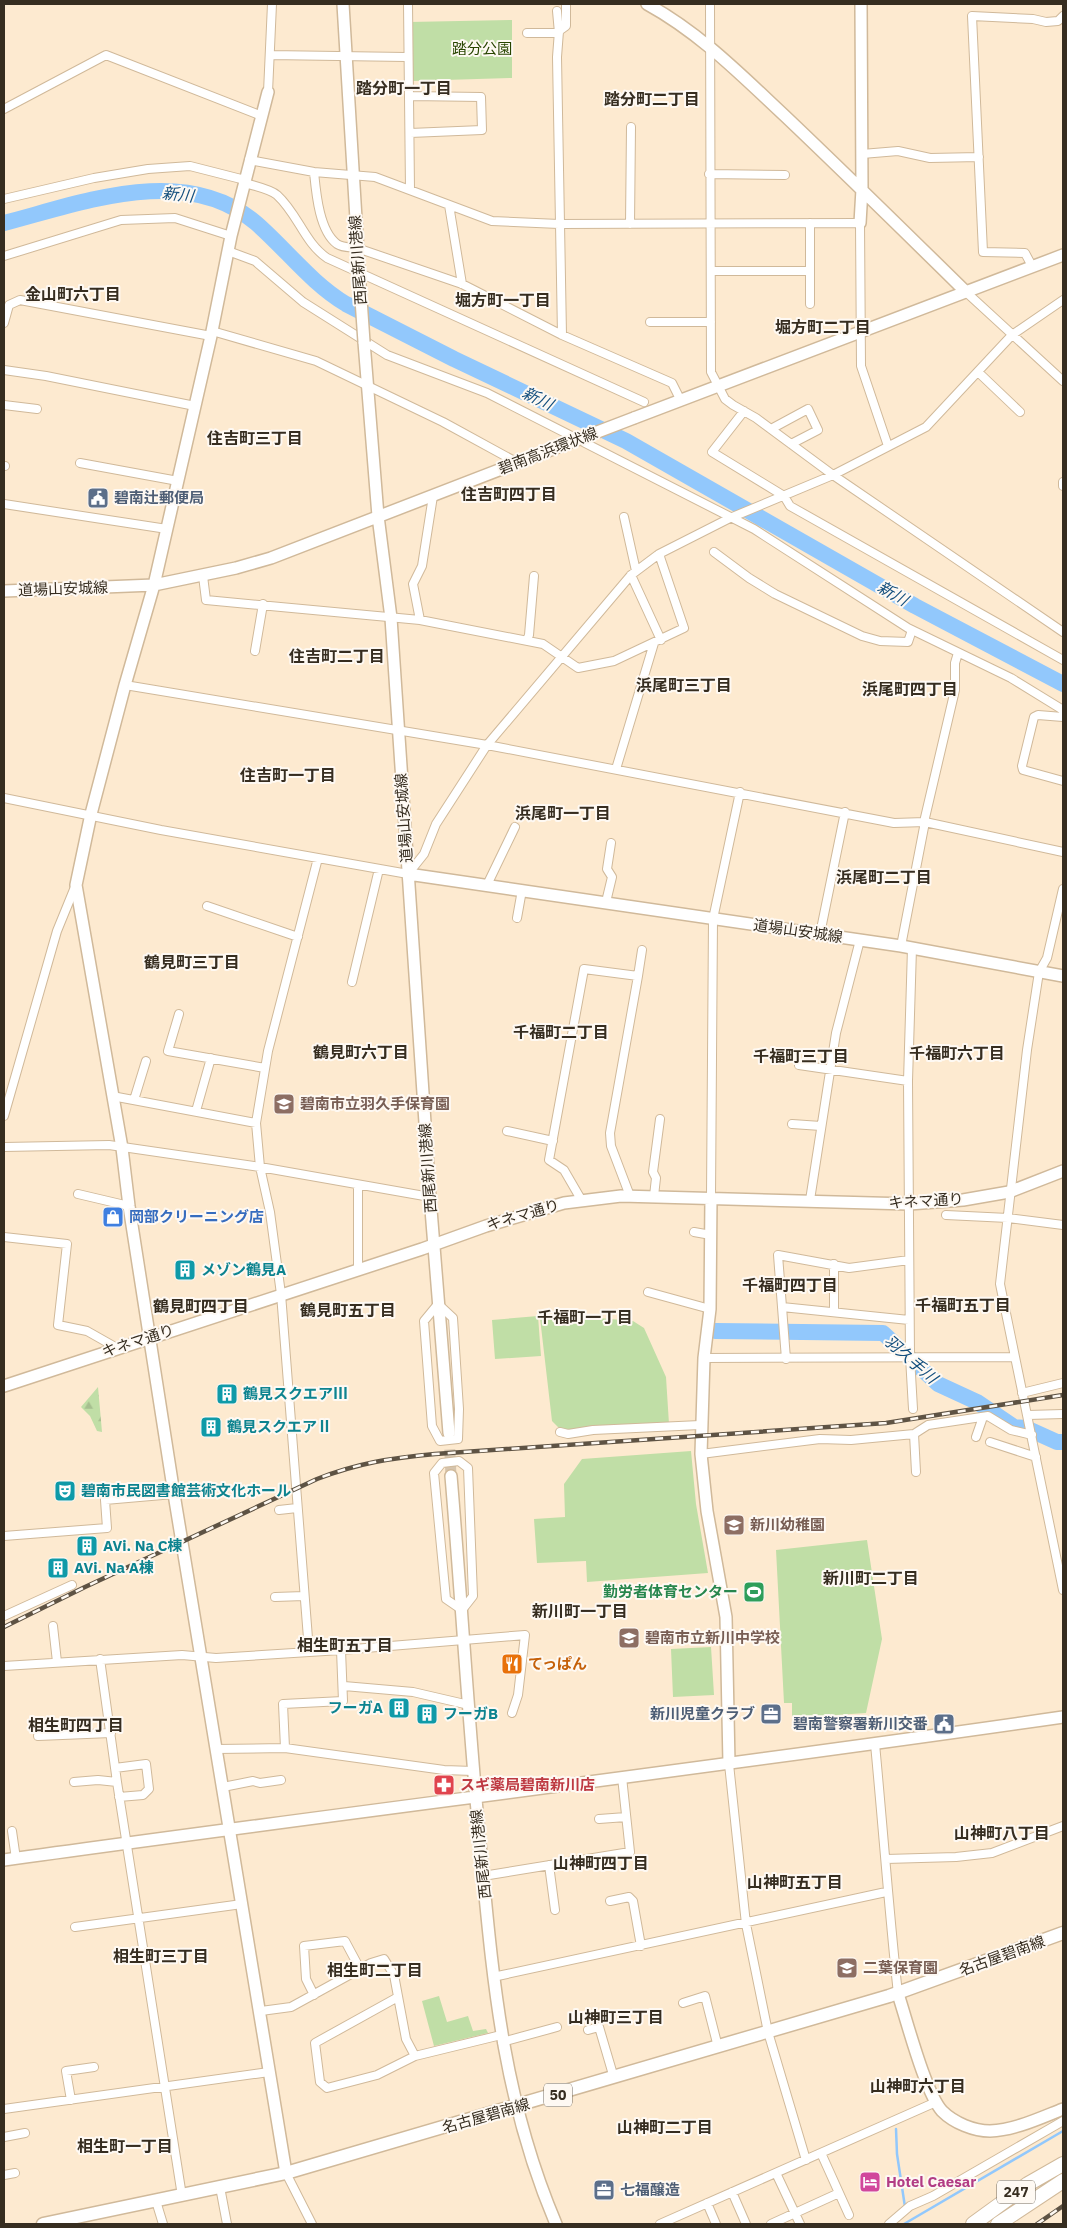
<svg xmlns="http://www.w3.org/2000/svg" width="1067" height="2228" font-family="'IBM Plex Sans','Noto Sans JP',sans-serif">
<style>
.forest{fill:url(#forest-firs)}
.park{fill:#c0dea6}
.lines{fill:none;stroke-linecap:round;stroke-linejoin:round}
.stream{stroke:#92c8fc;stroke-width:2.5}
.river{stroke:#92c8fc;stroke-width:16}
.secondary-tunnel{stroke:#d5c4ad;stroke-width:11;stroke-dasharray:11 5.5;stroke-linecap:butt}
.street-casing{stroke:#d0b99a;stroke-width:10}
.secondary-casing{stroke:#d0b99a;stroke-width:14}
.primary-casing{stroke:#d0b99a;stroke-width:15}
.highway-casing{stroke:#d0b99a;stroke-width:16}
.street{stroke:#fff;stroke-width:8}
.secondary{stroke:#fff;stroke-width:11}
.primary{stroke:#fff;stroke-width:12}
.highway{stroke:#fff;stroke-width:14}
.rail-casing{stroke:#5e5344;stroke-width:4.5}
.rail{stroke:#fef9f3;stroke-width:2.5;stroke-dasharray:8;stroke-linecap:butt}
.secondary-bridge-casing{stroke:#d0b99a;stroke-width:14;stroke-linecap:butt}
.secondary-bridge{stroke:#fff;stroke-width:11}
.labels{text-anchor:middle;stroke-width:4;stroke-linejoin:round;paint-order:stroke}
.shield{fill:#fef9f3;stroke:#726a5f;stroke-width:1}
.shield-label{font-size:14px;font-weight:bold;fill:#362d20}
.park-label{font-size:15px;fill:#284500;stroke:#fef9f3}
.street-label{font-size:15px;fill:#362d20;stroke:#fef9f3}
.service-label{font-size:15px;font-weight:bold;fill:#4e5e75;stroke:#fef9f3;text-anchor:start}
.education-label{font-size:15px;font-weight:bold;fill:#785e54;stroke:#fef9f3;text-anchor:start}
.shop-label{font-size:15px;font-weight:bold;fill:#366cbe;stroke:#fef9f3;text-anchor:start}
.culture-label{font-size:15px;font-weight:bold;fill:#0d838f;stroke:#fef9f3;text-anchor:start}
.leisure-label{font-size:15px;font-weight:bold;fill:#27864d;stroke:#fef9f3;text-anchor:end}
.food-label{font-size:15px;font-weight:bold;fill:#c56008;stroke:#fef9f3;text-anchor:start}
.health-label{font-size:15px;font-weight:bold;fill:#be3a42;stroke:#fef9f3;text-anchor:start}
.hotel-label{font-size:15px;font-weight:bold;fill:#b23c85;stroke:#fef9f3;text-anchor:start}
.neighbourhood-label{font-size:16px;font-weight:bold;fill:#362d20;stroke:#fef9f3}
.water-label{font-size:16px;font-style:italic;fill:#144f7e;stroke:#fef9f3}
</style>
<defs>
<pattern id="forest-firs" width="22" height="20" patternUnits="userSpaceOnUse" patternTransform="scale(1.25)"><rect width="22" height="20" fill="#c0dea6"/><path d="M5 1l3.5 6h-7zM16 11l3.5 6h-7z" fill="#a6bf8f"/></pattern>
</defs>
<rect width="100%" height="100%" fill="#fdead0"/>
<path class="forest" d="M98 1387 102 1432 97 1431 90 1416 81 1407Z"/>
<path class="park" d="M512 20V78L412 81 409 22Z
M564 1315 633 1321 644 1328 666 1377 669 1424 561 1430 552 1421 540 1318Z
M538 1316 541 1356 495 1359 492 1320Z
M691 1451 696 1504 708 1573 587 1582 586 1561 537 1563 534 1519 565 1517 564 1484 582 1459Z
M867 1540 882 1639 866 1713 792 1718V1703H784L776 1550Z
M711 1647 714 1695 673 1697 671 1649Z
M439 1996 447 2022 468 2016 473 2031 486 2029 488 2033 434 2046 422 2001Z"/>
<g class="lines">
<path class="stream" d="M896 2129 897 2154 905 2207
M904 2224 1063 2131"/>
<path class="river" d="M4 223C82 203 185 162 256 223 286 249 311 283 346 304L454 359 626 441 915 606 1063 684
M715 1331 883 1333 938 1384 977 1402 1014 1427 1026 1428 1057 1442H1063"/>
<path class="secondary-tunnel" d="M449 1433 451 1476"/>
<g class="street-casing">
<path id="street" d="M408 4 410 190
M710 4 711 372 725 399 733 405 756 418 833 475 1063 632
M527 33H559L557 11
M270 55 406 57
M268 92 272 4
M410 96 481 97 482 130 410 133
M4 109 106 55 262 116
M862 154 898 151 930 158 979 157
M249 160 314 172 375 177 492 221 559 224 860 223 861 366 888 446
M314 172C316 192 319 231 337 244 343 248 350 247 357 248L462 284 562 335 672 383 681 401
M709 174 785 175
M245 183C254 186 270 189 277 195 298 214 304 242 327 258L644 402
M4 199 94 178 148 169 190 166 245 180
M449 205 462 284
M630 224 631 127
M228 251 255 261 303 302 387 355 487 393 754 529 908 628 1011 678 1063 710
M4 256 121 220 175 218 231 236
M1032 266 1025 253 983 252 972 16 1033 19 1046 22 1058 21 1063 16
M711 271H810
M966 292 1063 381
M810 304V223
M650 322H711
M4 323 9 305 20 300 211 336
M212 331 316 361 443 422 518 463
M562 335 557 57 559 31 566 26V4
M4 370 46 376 195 406
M978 372 1020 412
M4 405 37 409
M744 411 712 452 784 496 790 506 1063 660
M771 429 808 409 818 430 791 444
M80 463 178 481
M4 466H5
M1063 482V486
M4 504 167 529
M624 517 636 571
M714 552 749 578 775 594 862 636 880 641 908 642 912 630
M631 575 661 640
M203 576 206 600 420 620 543 644 578 668 614 661 684 628 659 554
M420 620 413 584 422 566 433 496
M527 640 529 635 534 576
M255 651 263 604
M125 685 487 745 894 823 925 822 1063 852
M1063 717 1038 715 1034 717 1022 766 1023 770 1063 781
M616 769 654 643
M4 798 161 830 408 874 424 854 436 824 487 745 631 575 659 554 730 518 833 475 926 427 1012 335 1063 300
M924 822 955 690V663L958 653
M487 885 515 827
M1063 889 1047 958 1039 972 1027 1050 1000 1284 1063 1590
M606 902 612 877 607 869 611 843
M207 906 298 937
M517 918 522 890
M820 934 845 812
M901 946 925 822
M912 948 908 1081 910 1357 913 1409
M638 976 642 950
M352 982 379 869
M179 1014 168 1051 265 1068
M799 1065 908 1081
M112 1096 256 1123
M134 1100 146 1061
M196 1111 211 1058
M4 1116 57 931 75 887
M792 1124 821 1126
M507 1131 553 1141
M4 1147 109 1145 260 1167 430 1197
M78 1194 129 1206
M654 1196 656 1178 653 1172 660 1119
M711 1197 713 919 740 792
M810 1200 836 1033 860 940
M582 1201 564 1170 549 1160 584 969 638 976 610 1133 611 1146 630 1196
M946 1215 1008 1218 1063 1225
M694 1232 711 1235
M4 1237 67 1244 58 1325 87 1331 117 1348
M834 1264V1311
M358 1269V1186
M648 1292 710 1309
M438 1304 453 1318 459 1409 458 1439 440 1441 432 1426 424 1321Z
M782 1307 909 1320
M704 1358 1014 1357
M786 1359 778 1255 849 1268 909 1260
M1022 1393 1063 1383
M1028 1415 1063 1414
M560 1432 568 1434 593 1430 700 1425
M914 1434 928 1425 988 1416 1011 1430 1032 1435
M976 1437 983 1417
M990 1442 1036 1457
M701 1454 820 1439 851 1440 914 1434 916 1472
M459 1461 468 1468 473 1596 462 1610 446 1599 434 1473 442 1463Z
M279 1510 297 1508
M4 1536 107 1528 105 1500 174 1494
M275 1597 304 1596
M4 1616 72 1585
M53 1626 57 1662
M341 1650 343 1701 283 1704 285 1748 444 1770 473 1771
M309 1651 281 1294 270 1212 260 1167 256 1123 268 1051 318 858
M100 1659 117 1782 182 2196
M4 1666 182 1655 216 1658 341 1650 525 1635 518 1695 512 1713
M344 1686 413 1692 469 1705
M38 1736 111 1733
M875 1744C883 1828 889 1911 898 1994
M216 1749 285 1748
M729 1764 746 1924 768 2032 806 2160
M115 1768 146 1764 149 1789 143 1795 119 1797
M74 1782 98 1780 117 1782
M223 1787 253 1781 260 1783 281 1780
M599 1819 626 1817
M12 1831 16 1859
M886 1859 956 1857 992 1853 1063 1826
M549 1865 555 1910
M483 1876 630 1852 622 1777
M610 1901 629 1897 633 1901 641 1946
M75 1927 242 1904
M493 1977 886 1892
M314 1995 306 1979 304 1946 345 1941 360 1969
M398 1997 315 2043 320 2082 327 2088 377 2075 415 2056
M683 2003 705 1996 718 2047
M261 2011 291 2007 371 1963 384 1959 394 1975 406 2039 415 2056 501 2035
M588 2030 599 2027 614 2078
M502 2042 557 2027
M71 2100 66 2071 94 2067
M4 2109 269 2072
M4 2137 25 2133
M821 2153 849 2215
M286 2173 312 2224
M776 2173 800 2224
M4 2175 15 2173
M220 2187 227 2224
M732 2192 746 2224
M156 2201 163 2224
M707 2203 716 2224
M660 2224 936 2102
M771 2224 839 2193
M889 2224 910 2206 933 2196 1063 2121"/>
</g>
<g class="secondary-casing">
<path id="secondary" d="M343 4 360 285
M647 4C700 33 741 75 785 116 846 174 906 233 966 292
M268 92 231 236 211 336 154 585 125 685 91 814 76 885 122 1148 129 1206 174 1494 286 2173
M860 223 862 189 861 4
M364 342 378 516 391 618 430 1197 449 1433
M634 418 1063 255
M4 591 154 585 236 568 271 558 566 444
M408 874 901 946 1063 976
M711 1197 710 1309 704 1358 701 1454 707 1511 726 1617 729 1764
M4 1386 422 1249 486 1226 564 1203 621 1196 909 1204 963 1200 1009 1192 1063 1171
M451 1476C462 1605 469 1735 482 1864 494 1992 505 2104 556 2224
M4 1860C357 1811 711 1768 1063 1717
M898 1994C907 2021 925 2092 942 2111 954 2123 974 2131 990 2131 1015 2130 1040 2118 1063 2109"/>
</g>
<g class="primary-casing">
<path id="primary" d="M43 2224 286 2173 889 1996 1063 1933"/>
</g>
<g class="highway-casing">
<path id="highway" d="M973 2224 1028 2184 1063 2164
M998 2224 1063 2181"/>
</g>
<use href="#street" class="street"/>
<use href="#secondary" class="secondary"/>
<use href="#primary" class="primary"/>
<use href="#highway" class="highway"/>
<g class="rail-casing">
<path id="rail" d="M4 1627 85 1587 317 1479C358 1463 391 1458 435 1454L886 1423 1063 1395
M1037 2224 1063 2206"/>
</g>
<use href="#rail" class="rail"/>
<g class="secondary-bridge-casing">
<path id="secondary-bridge" d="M360 285 364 342
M566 444 634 418"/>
</g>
<use href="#secondary-bridge" class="secondary-bridge"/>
</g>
<defs>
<g id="civic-square" transform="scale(1.125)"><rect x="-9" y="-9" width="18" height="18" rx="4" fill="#5c6f8a" stroke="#fef9f3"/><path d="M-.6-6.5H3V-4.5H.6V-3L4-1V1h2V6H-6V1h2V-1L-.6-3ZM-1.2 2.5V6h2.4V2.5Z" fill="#fff"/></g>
<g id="school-square" transform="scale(1.125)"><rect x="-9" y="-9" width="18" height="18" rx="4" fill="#8d6e63" stroke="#fef9f3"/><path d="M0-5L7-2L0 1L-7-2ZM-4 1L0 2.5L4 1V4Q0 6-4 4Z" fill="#fff"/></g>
<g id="shop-square" transform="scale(1.125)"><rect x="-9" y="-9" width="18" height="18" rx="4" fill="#3f7fe0" stroke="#fef9f3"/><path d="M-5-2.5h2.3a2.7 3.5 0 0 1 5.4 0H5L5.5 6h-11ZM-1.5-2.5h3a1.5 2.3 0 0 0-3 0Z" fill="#fff"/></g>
<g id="building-square" transform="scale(1.125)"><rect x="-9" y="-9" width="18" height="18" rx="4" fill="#0f9aa8" stroke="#fef9f3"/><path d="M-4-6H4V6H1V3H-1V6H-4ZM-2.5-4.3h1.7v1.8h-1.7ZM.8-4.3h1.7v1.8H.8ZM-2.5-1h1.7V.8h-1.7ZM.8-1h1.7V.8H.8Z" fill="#fff"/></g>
<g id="theatre-square" transform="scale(1.125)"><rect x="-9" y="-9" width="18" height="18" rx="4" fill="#0f9aa8" stroke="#fef9f3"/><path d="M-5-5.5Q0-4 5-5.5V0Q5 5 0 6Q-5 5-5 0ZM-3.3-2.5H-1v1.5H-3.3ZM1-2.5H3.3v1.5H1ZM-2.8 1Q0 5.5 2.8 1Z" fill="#fff"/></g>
<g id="stadium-square" transform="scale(1.125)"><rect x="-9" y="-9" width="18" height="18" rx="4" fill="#2e9e5b" stroke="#fef9f3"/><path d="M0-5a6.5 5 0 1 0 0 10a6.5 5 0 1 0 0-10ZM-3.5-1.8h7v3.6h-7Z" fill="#fff"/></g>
<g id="restaurant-square" transform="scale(1.125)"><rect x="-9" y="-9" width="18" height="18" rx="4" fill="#e8710a" stroke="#fef9f3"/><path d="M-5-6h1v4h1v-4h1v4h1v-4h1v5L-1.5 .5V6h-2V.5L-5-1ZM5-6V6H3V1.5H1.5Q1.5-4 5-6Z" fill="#fff"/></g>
<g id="office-square" transform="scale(1.125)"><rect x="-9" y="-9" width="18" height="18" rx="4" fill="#5c6f8a" stroke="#fef9f3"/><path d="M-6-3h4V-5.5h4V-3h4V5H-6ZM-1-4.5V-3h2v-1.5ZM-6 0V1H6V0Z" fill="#fff"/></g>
<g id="pharmacy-square" transform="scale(1.125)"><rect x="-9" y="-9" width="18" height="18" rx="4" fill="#e0444e" stroke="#fef9f3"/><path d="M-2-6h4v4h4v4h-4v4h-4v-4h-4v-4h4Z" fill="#fff"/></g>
<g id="hotel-square" transform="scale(1.125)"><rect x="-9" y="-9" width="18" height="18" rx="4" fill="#d1479c" stroke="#fef9f3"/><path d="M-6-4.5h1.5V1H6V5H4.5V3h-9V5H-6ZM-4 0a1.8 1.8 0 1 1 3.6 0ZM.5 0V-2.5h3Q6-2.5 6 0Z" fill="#fff"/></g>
</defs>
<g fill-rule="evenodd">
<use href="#civic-square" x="98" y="498"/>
<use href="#school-square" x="284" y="1104"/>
<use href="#shop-square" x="113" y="1217"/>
<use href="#building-square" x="185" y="1270"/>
<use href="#building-square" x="227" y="1394"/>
<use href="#building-square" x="211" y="1427"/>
<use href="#theatre-square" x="65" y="1491"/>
<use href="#school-square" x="734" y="1525"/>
<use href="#building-square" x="87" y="1546"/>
<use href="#building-square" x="58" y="1568"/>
<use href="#stadium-square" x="754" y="1592"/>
<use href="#school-square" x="629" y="1638"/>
<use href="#restaurant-square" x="512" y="1664"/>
<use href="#building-square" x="399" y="1708"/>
<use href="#building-square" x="427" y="1714"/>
<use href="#office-square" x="771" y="1714"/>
<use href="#civic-square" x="944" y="1724"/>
<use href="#pharmacy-square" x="444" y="1785"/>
<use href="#school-square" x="847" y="1968"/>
<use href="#hotel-square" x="870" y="2182"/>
<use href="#office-square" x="604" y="2190"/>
</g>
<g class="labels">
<g class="shield">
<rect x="544" y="2083.5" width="28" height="23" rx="4"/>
<rect x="997" y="2180.5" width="38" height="23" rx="4"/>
</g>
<g class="shield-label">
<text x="558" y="2100">50</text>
<text x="1016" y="2197">247</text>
</g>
<g class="park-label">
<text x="482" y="54">踏分公園</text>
</g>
<g class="street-label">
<text transform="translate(358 260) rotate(-94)" y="5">西尾新川港線</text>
<text transform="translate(548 451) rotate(-21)" y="5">碧南高浜環状線</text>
<text transform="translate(63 589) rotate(-2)" y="5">道場山安城線</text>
<text transform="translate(404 818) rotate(-94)" y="5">道場山安城線</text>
<text transform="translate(798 931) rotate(8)" y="5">道場山安城線</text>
<text transform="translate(428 1168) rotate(-94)" y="5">西尾新川港線</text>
<text transform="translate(926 1201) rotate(-3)" y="5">キネマ通り</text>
<text transform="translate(523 1215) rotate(-16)" y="5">キネマ通り</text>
<text transform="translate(138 1341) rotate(-18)" y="5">キネマ通り</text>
<text transform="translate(481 1854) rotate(-96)" y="5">西尾新川港線</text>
<text transform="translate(1002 1956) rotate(-20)" y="5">名古屋碧南線</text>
<text transform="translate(486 2116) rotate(-16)" y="5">名古屋碧南線</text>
</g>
<g class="service-label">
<text x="114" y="503">碧南辻郵便局</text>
<text x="755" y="1719" text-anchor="end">新川児童クラブ</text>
<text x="928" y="1729" text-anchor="end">碧南警察署新川交番</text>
<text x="620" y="2195">七福醸造</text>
</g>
<g class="education-label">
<text x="300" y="1109">碧南市立羽久手保育園</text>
<text x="750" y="1530">新川幼稚園</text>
<text x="645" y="1643">碧南市立新川中学校</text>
<text x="863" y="1973">二葉保育園</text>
</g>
<g class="shop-label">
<text x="129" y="1222">岡部クリーニング店</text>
</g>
<g class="culture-label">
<text x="201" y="1275">メゾン鶴見A</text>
<text x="243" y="1399">鶴見スクエアⅢ</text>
<text x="227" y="1432">鶴見スクエアⅡ</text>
<text x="81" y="1496">碧南市民図書館芸術文化ホール</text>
<text x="103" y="1551">AVi. Na C棟</text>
<text x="74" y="1573">AVi. Na A棟</text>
<text x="383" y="1713" text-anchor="end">フーガA</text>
<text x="443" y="1719">フーガB</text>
</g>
<g class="leisure-label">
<text x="738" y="1597">勤労者体育センター</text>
</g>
<g class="food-label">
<text x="528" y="1669">てっぱん</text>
</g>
<g class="health-label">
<text x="460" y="1790">スギ薬局碧南新川店</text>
</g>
<g class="hotel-label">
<text x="886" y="2187">Hotel Caesar</text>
</g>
<g class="neighbourhood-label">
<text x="404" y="94">踏分町一丁目</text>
<text x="652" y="105">踏分町二丁目</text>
<text x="73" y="300">金山町六丁目</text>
<text x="503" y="306">堀方町一丁目</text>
<text x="823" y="333">堀方町二丁目</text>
<text x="255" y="444">住吉町三丁目</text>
<text x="509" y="500">住吉町四丁目</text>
<text x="337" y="662">住吉町二丁目</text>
<text x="684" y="691">浜尾町三丁目</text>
<text x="910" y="695">浜尾町四丁目</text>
<text x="288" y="781">住吉町一丁目</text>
<text x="563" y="819">浜尾町一丁目</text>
<text x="884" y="883">浜尾町二丁目</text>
<text x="192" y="968">鶴見町三丁目</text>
<text x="561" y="1038">千福町二丁目</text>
<text x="361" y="1058">鶴見町六丁目</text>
<text x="957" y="1059">千福町六丁目</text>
<text x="801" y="1062">千福町三丁目</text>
<text x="790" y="1291">千福町四丁目</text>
<text x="963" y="1311">千福町五丁目</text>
<text x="201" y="1312">鶴見町四丁目</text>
<text x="348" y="1316">鶴見町五丁目</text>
<text x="585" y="1323">千福町一丁目</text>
<text x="871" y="1584">新川町二丁目</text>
<text x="580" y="1617">新川町一丁目</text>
<text x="345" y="1651">相生町五丁目</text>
<text x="76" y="1731">相生町四丁目</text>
<text x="1002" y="1839">山神町八丁目</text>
<text x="601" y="1869">山神町四丁目</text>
<text x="795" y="1888">山神町五丁目</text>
<text x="161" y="1962">相生町三丁目</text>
<text x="375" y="1976">相生町二丁目</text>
<text x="616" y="2023">山神町三丁目</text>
<text x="918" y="2092">山神町六丁目</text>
<text x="665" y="2133">山神町二丁目</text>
<text x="125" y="2152">相生町一丁目</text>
</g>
<g class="water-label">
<text transform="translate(178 194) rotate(6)" y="6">新川</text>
<text transform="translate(538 398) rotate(26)" y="6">新川</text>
<text transform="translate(893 593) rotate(30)" y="6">新川</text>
<text transform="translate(911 1359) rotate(41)" y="6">羽久手川</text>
</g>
</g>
<rect width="1067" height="2228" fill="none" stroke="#362d20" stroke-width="10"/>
</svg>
